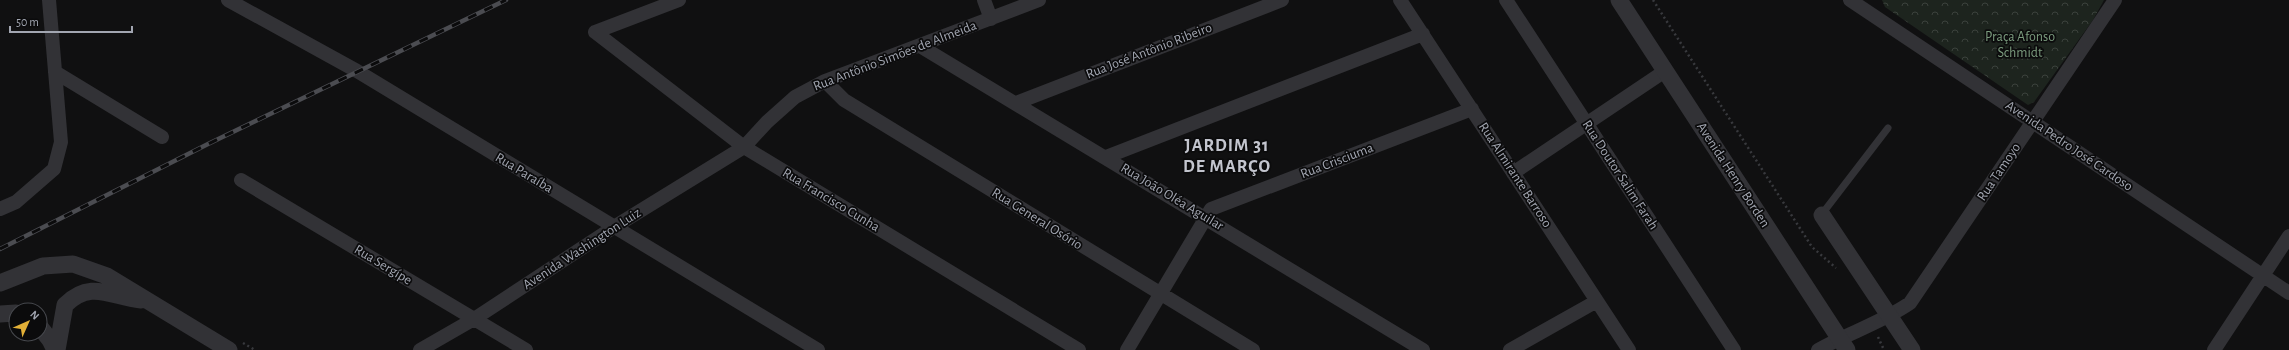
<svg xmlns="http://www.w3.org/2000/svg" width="2289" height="350" viewBox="0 0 2289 350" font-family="'Alegreya Sans',sans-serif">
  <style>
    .park { fill: url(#park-crowns) }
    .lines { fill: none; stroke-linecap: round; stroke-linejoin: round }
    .path { stroke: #38393d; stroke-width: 2.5; stroke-dasharray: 2 3; stroke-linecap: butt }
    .service { stroke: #323236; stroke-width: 7 }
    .minor { stroke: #323236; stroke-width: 14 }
    .tertiary { stroke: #323236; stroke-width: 17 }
    .rail-casing { stroke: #4b4c51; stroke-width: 4.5 }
    .rail { stroke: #0b0b0c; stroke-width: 3; stroke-dasharray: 9; stroke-linecap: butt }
    .labels { text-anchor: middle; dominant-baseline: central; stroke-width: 3.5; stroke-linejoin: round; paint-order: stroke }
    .park-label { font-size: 14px; fill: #7b9b7e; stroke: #0b0b0c }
    .street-label { font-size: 14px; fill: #a2a6b1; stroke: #0b0b0c }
    .district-label { font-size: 18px; font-weight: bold; letter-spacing: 1px; fill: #c3c5ce; stroke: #0b0b0c }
  </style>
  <defs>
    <pattern id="park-crowns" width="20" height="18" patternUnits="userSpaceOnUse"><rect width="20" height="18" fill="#1d241e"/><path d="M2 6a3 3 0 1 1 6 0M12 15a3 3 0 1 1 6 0" fill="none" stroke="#3b413c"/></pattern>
  </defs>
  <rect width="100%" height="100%" fill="#101011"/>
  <path class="park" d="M1882,0H2104L2093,20L2034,102L2028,105L1885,7Z"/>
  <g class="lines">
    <path class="path" d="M1653,0L1812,247L1836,268
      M1878,337L1884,350
      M243,343L255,350"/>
    <path class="service" d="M1822,214L1888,128"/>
    <path class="minor" d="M228,0L357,71L818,350
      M984,0L991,19
      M1400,0L1629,350
      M1506,0L1734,350
      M1850,0L2289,293
      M595,32L744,147L1079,350
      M595,32L679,0
      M920,46L1423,350
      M55,72L162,137
      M825,81L844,100L1253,350
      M1016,103L1282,0
      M1106,157L1423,34
      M1513,173L1665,71
      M241,180L526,350
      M0,209L16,202L54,169L61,142L49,0
      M420,350L474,319L614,227L744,147L767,122L795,97L825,81L1039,0
      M1127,350L1211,209L1472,109
      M1510,350L1597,301
      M1818,350C1848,333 1881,323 1910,303L2115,0
      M2214,350L2289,236"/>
    <path class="tertiary" d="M1619,0L1847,350
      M1822,215L1912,350
      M0,283L43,266L73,264L107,276L229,350
      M0,314L16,313
      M40,327L50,340L55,350
      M57,350L65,305C91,279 111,297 141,300"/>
    <g class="rail-casing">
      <path id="rail" d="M0,249L208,144L506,0"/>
    </g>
    <use href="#rail" class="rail"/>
  </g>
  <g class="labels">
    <g class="park-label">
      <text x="2020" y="37">Praça Afonso<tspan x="2020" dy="16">Schmidt</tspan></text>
    </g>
    <g class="street-label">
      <text transform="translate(1149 51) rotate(-21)">Rua José Antônio Ribeiro</text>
      <text transform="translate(895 56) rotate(-21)">Rua Antônio Simões de Almeida</text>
      <text transform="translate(2069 146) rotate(34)">Avenida Pedro José Cardoso</text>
      <text transform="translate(1337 161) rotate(-21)">Rua Crisciuma</text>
      <text transform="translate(1999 172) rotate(-56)">Rua Tamoyo</text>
      <text transform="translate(524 173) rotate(31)">Rua Paraíba</text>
      <text transform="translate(1515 175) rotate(57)">Rua Almirante Barroso</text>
      <text transform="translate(1620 175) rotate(57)">Rua Doutor Salim Farah</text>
      <text transform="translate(1733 175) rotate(57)">Avenida Henry Borden</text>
      <text transform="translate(1172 197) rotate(31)">Rua João Oléa Aguilar</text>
      <text transform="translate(831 200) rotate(31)">Rua Francisco Cunha</text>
      <text transform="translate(1037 219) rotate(32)">Rua General Osório</text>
      <text transform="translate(582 249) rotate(-33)">Avenida Washington Luiz</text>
      <text transform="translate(383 265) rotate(31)">Rua Sergípe</text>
    </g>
    <g class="district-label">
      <text x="1227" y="146">JARDIM 31<tspan x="1227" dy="21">DE MARÇO</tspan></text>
    </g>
  </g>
  <g transform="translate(28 322) rotate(45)"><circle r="19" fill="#0b0b0c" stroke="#47494e"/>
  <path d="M0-3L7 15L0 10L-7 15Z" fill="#e2b037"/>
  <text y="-6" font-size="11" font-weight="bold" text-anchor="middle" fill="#a2a6b1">N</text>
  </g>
  <path d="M10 26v6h122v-6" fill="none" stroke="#a2a6b1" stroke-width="2"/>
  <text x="16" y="26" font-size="12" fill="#a2a6b1" stroke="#0b0b0c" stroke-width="3" paint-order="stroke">50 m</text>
</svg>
